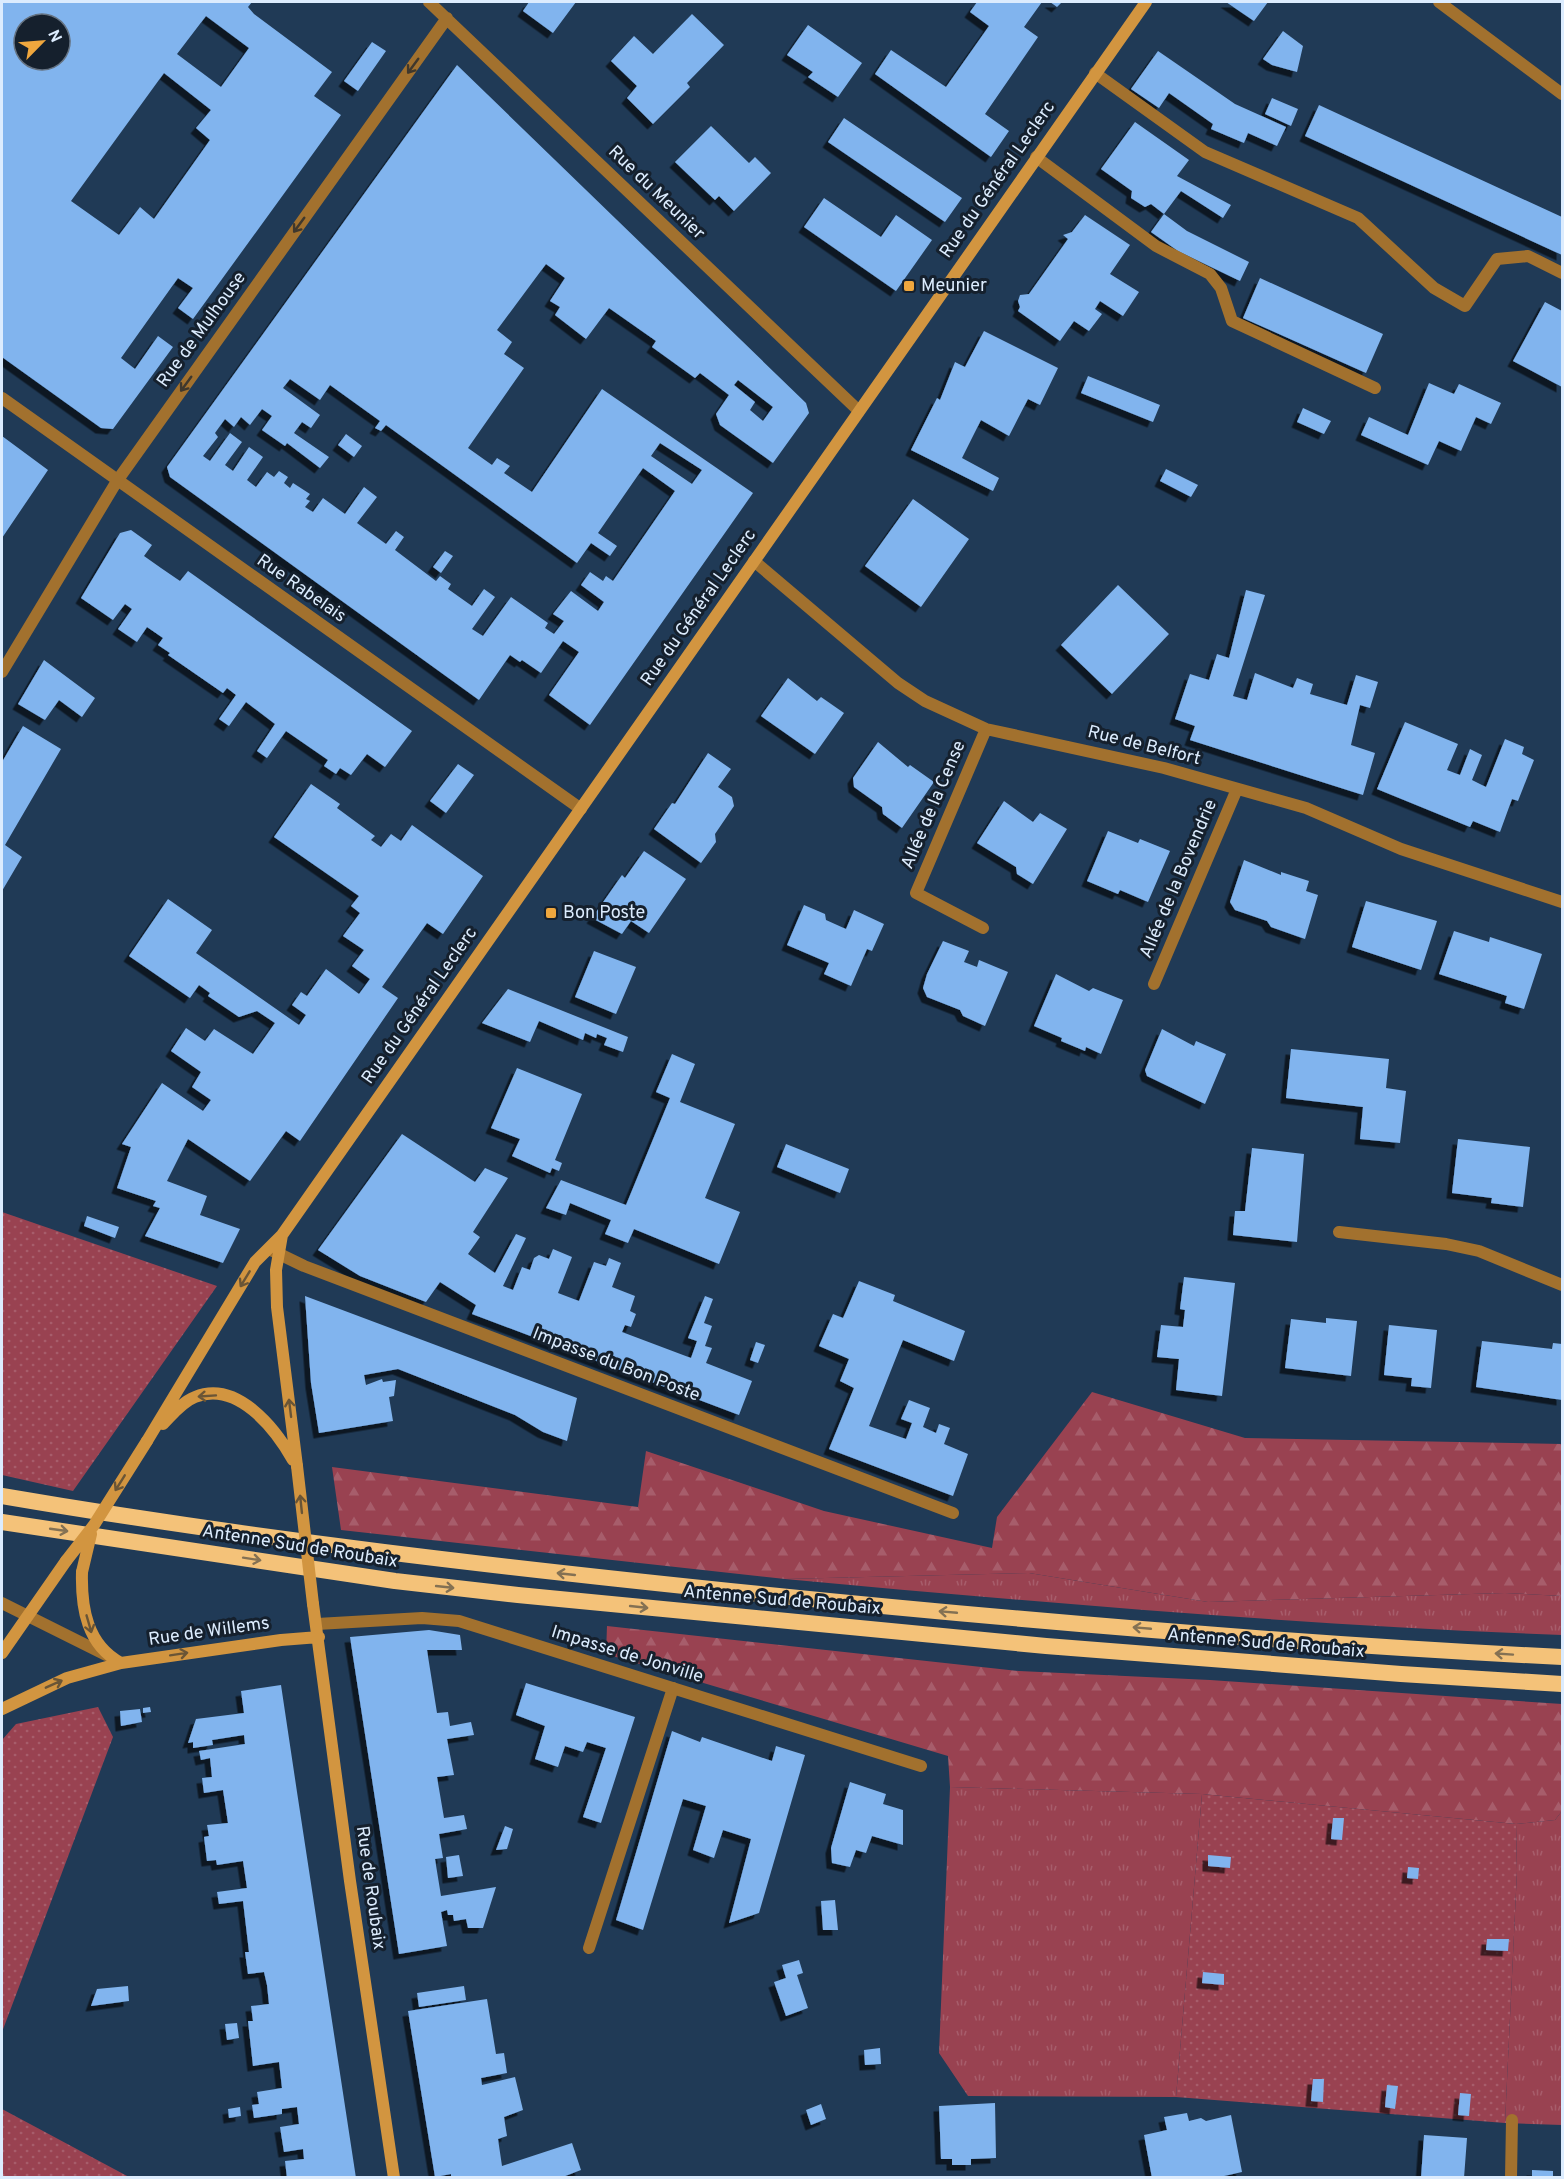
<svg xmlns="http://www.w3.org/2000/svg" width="1564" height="2179" viewBox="0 0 1564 2179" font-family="Overpass,sans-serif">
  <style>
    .grass { fill: url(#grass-tufts) }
    .forest { fill: url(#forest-firs) }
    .park { fill: url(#park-dots) }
    .building { fill: #81b4ee; fill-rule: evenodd; filter: url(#shadow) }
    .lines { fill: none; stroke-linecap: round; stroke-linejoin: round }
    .service { stroke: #a2712e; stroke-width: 12 }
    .minor { stroke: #a2712e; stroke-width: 12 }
    .secondary { stroke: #d29540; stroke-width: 12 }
    .trunk { stroke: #f4c279; stroke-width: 16 }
    .secondary-bridge { stroke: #d29540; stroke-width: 12 }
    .oneway { stroke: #3f382d }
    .oneway2 { stroke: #6a5536 }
    .oneway3 { stroke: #847153 }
    .poi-dot { fill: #efa73e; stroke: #15202d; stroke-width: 2 }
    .labels { text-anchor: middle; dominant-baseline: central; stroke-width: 6; stroke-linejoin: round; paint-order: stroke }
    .street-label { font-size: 18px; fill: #dcecfe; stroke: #15202d }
    .poi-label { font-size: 18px; fill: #dcecfe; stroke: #15202d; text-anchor: start }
  </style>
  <defs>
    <pattern id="grass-tufts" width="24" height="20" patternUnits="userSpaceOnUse" patternTransform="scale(1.5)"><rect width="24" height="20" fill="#994251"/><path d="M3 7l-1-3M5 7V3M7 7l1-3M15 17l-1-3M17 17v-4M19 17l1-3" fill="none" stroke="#a75d6b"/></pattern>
    <pattern id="forest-firs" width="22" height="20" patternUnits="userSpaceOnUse" patternTransform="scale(1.5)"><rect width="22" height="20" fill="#994251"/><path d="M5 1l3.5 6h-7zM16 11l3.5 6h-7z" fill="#a75d6b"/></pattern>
    <pattern id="park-dots" width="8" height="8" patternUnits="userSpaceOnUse" patternTransform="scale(1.5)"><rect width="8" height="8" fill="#994251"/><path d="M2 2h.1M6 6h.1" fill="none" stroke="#a75d6b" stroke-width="1.8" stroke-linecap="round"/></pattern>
    <filter id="shadow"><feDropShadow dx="-5.5" dy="5.5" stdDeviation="0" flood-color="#0009"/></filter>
  </defs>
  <rect width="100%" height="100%" fill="#203a56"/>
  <path class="grass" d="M1029,1573L1208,1602L1505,1593L1562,1596V1635C1303,1625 1044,1603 785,1579Z
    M950,1787L1202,1794L1176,2097L968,2096L939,2053Z
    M1562,1811V2125L1505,2123L1517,1871L1516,1824L1555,1820Z"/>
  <path class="forest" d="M1092,1392L1245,1438L1562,1444V1596L1505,1593L1208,1602L1029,1573L785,1579L341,1530L332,1467L638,1507L646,1451L824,1511L992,1548L997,1517Z
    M607,1626L1019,1671L1210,1680L1562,1704V1811L1555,1820L1516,1824L1202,1794L950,1787L948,1756L606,1654Z"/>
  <path class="park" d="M2,1212L217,1286L73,1491L2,1475Z
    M98,1707L113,1737L2,2032V1740L16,1724Z
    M1202,1794L1516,1824L1517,1871L1505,2123L1176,2097Z
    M2,2109L129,2177H2Z"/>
  <path class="building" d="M2,2H252L248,7L254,14L332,72L314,96L341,115L193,319L178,308L193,288L178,278L121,358L135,369L158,336L173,347L113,429L101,428L2,357ZM206,16L249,48L221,87L177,54ZM24,24H60V60H24ZM164,73L211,110L196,128L210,140L154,219L140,207L119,235L71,201Z
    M529,2H576L553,33L523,11Z
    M977,2H1042L1024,27L1038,37L985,114L1009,131L991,157L875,74L891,50L946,87L989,26L970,12Z
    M1050,2H1062L1057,7Z
    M1226,2H1268L1254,21Z
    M692,14L724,45L687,83L690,87L653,124L627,98L637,86L611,61L634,36L653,54Z
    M808,25L862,63L838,97L808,77L813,72L787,55Z
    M1283,31L1303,46L1297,72L1272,65L1263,59Z
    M372,42L386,51L358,91L344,81Z
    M1158,51L1235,104L1286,127L1277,146L1248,133L1244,143L1211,129L1213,124L1169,93L1159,108L1131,89Z
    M457,65L806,403L809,413L773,463L720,425L716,414L729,395L700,373L695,378L652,347L656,341L609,308L586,339L555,315L560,307L550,301L565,278L546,264L497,330L512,342L504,354L524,368L468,448L492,465L497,458L510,466L504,473L532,492L602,389L753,493L590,725L549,695L579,652L563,641L541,673L522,660L520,662L510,655L479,700L170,477L167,467ZM290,379L320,400L330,385L380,421L375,428L381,431L386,425L577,563L591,543L610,556L617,546L598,533L643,468L675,491L613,581L606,576L603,581L590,572L581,585L604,602L598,611L571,591L553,614L564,621L554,634L545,628L548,623L511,597L483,636L472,629L495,597L484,589L472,606L448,589L451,584L440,576L436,581L395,550L404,537L396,531L386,544L357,523L377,497L364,487L345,514L323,498L313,512L305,507L310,501L306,499L310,494L293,483L290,488L284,483L288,477L279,471L274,477L267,472L256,487L247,480L263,457L249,447L233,471L225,465L242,442L230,433L210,461L203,456L218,437L215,433L225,419L234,427L241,417L250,425L262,409L272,416L262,430L285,446L287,443L320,468L329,457L294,433L302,422L311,428L320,415L283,388ZM738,380L773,407L763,421L750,410L755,402L734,385ZM660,443L702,470L692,484L651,456Z
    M1272,98L1298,109L1291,126L1265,114Z
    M1319,105L1562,217V255L1305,136Z
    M844,118L962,198L945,222L828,142Z
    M1135,122L1189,160L1177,176L1231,205L1223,218L1181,191L1164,214L1151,204L1145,207L1131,198L1132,191L1101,169Z
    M711,126L749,163L755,157L771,173L734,211L719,196L715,200L675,162Z
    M824,198L881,237L896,215L932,240L896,291L804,227Z
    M1164,214L1187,231L1249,262L1240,281L1178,251L1151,232Z
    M1085,215L1130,245L1110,274L1139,292L1123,316L1100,301L1095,309L1102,314L1089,331L1074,321L1060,341L1018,311L1020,307L1018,301L1020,295L1029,294L1068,239L1063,235L1072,232Z
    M1260,278L1383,334L1366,373L1243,318Z
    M1545,302L1562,311V387L1513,361Z
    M984,331L1058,368L1040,405L1028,399L1009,436L981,420L962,458L999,478L993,491L911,450L937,398L940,400L955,362L965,367Z
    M1088,376L1160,405L1153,422L1081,393Z
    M1429,383L1454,394L1459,384L1501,403L1491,424L1476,417L1461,451L1439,441L1428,465L1361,435L1369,417L1408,435Z
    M1303,408L1331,421L1324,434L1297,422Z
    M346,434L362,446L354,457L338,445Z
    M2,436L48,470L2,538Z
    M1166,469L1198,485L1191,497L1160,481Z
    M913,499L969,539L921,607L865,566Z
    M131,530L152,545L144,556L161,568L180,581L188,571L412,731L385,767L367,754L351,775L340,768L336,774L324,766L328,760L286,731L267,758L257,751L275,724L246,702L229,726L219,719L236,695L227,688L223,693L168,655L170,653L158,645L163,638L147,627L137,642L118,629L132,609L125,604L113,620L81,598L120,533Z
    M445,551L453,556L441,573L433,567Z
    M1118,585L1169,634L1112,694L1061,645Z
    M1246,590L1265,595L1233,696L1247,700L1255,673L1293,688L1297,678L1313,684L1310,694L1347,705L1356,675L1378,682L1370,708L1360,705L1351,745L1375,753L1363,795L1190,740L1195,726L1175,719L1190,674L1209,680L1217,654L1229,658Z
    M44,660L95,698L82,717L59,700L45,720L18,704Z
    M788,678L817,701L821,697L844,713L815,754L761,716Z
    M1405,722L1458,744L1447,770L1460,775L1470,749L1482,755L1472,780L1486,787L1505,739L1524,747L1522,754L1534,760L1518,801L1512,799L1500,832L1473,821L1470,827L1377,789Z
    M23,726L61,749L5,845L22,857L2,891V762Z
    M878,742L908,767L910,765L934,782L902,828L883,814L882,807L854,787L853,778Z
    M708,753L731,769L718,787L732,797L734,806L715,834L716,842L701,863L654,829L672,803L675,804Z
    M458,764L474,775L446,813L430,801Z
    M311,784L340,804L337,808L375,836L371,840L381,847L391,834L401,841L412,825L483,876L443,934L427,923L382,987L398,998L300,1141L286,1131L250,1181L188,1139L167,1181L207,1196L200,1215L240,1229L223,1263L145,1236L160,1208L153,1206L156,1201L117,1188L131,1147L122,1144L162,1083L203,1111L211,1100L192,1087L201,1072L171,1051L186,1028L205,1041L214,1029L253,1054L275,1023L257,1011L239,1017L208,996L210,993L199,985L190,998L129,956L168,899L212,930L196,953L299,1025L306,1015L292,1005L301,992L307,996L326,969L359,994L370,979L352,966L364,950L343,936L360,913L351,906L359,896L274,837Z
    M1004,801L1033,822L1040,813L1067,829L1033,884L1017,874L1016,867L977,843Z
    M1108,831L1138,843L1140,839L1170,851L1148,902L1120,890L1118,894L1087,881Z
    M644,851L686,879L649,933L631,921L622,934L592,918L622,875L625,878Z
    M1244,860L1281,875V872L1309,881L1306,891L1318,895L1305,939L1271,927L1267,921L1235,910L1230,902Z
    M1366,901L1437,921L1421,970L1352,947Z
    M804,905L825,914L826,920L846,929L854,910L884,924L872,951L867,949L851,986L824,974L829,963L787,945Z
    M1454,931L1489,942L1490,937L1542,954L1524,1009L1505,1003L1507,996L1439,974Z
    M943,941L969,951L964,962L977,967L979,960L1008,972L985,1026L963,1016L960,1010L927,997L923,988L927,974Z
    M594,951L636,967L616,1014L575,997Z
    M1056,974L1089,991L1093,988L1123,1000L1101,1054L1086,1047L1085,1051L1061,1041L1062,1038L1034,1026Z
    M508,989L628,1037L623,1052L604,1045L607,1038L597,1034L596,1038L585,1033L583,1040L539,1021L530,1042L482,1023Z
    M1162,1029L1194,1046L1196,1041L1226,1054L1205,1104L1147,1076L1145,1070Z
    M1291,1049L1389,1059L1386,1088L1406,1091L1400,1143L1360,1139L1363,1107L1286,1098Z
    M672,1054L695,1064L680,1102L735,1124L705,1198L740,1212L719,1264L634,1229L628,1243L605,1234L611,1220L570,1203L566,1215L546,1208L561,1180L626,1205L670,1098L656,1092Z
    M517,1068L582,1094L555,1160L562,1163L559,1171L552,1168L550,1173L512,1156L520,1139L491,1128Z
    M402,1134L475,1182L485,1168L508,1178L473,1232L480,1237L468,1254L495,1273L516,1234L526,1238L503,1286L513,1290L522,1267L530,1270L534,1258L539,1255L549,1259L553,1249L572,1257L558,1293L579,1301L594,1262L606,1266L609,1258L621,1263L612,1287L635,1296L630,1311L636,1314L631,1327L625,1325L622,1332L691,1358L697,1341L688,1338L705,1296L713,1299L704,1323L712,1326L705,1346L712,1348L706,1363L752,1381L739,1415L472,1314L476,1305L440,1282L426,1302L360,1276L318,1250Z
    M1458,1139L1530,1147L1523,1207L1491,1203L1492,1198L1452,1193Z
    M786,1144L849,1169L840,1193L777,1167Z
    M1252,1148L1304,1154L1297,1242L1233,1235L1235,1211H1245Z
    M87,1216L119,1227L115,1238L84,1226Z
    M1184,1277L1235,1283L1222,1396L1176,1390L1179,1359L1157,1357L1161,1325L1183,1327L1185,1310L1180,1309Z
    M859,1281L895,1295L893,1301L965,1331L954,1361L903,1340L869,1426L906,1439L912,1423L901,1419L909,1400L930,1408L923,1427L936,1433L939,1424L950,1428L944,1444L968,1454L953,1496L829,1449L854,1388L840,1381L849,1359L819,1346L833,1314L843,1318Z
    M305,1296L577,1398L567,1441L543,1432L515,1415L398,1369L364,1375L366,1385L382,1379L383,1382L396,1380L394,1396L389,1397L393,1421L319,1433L311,1383Z
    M1326,1318L1357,1321L1351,1376L1285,1368L1291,1319L1326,1323Z
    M1389,1325L1437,1330L1431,1388L1411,1386L1412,1378L1384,1375Z
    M1482,1341L1552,1349L1553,1343L1562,1344V1400L1476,1387Z
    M756,1342L765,1345L758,1363L750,1360Z
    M429,1630L460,1635L462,1650H427L437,1713L448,1712L450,1726L471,1722L474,1735L447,1739L454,1775L437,1777L444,1818L464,1815L467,1829L439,1834L443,1858L435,1859L441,1896L496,1887L483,1928H468L466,1919L454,1921L453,1915H448L447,1910L441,1912L447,1946L399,1954L350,1637Z
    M526,1683L635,1717L601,1823L583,1817L606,1748L587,1742L583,1752L565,1746L558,1767L535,1759L545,1726L516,1715Z
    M281,1685L297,1792L356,2178H287L285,2161L304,2159L303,2149L284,2152L280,2127L299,2124L297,2107L282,2109V2114L254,2118L252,2105L259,2104L257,2092L282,2088L279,2062L253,2066L248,2021H253L251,2006L269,2004L267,1985L264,1972L248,1974L245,1952H249L243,1901L219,1904L217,1892L247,1888L243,1861L217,1865L216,1860L207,1861L204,1837L209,1836L207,1825L228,1823L223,1790L204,1793L202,1778L212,1777L210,1758L201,1760L199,1751L245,1744L244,1735L212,1740L213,1745L193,1748V1742L188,1743L196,1719L244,1713L241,1691Z
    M150,1707L151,1712L143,1713V1708Z
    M140,1709L142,1722L121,1726L120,1711Z
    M672,1731L700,1742L702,1737L772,1761L776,1746L805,1755L759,1913L729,1923L751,1839L723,1830L714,1858L693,1850L706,1806L683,1799L643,1930L616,1920Z
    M850,1782L886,1794L883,1804L903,1810V1845L872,1836L866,1853L856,1850L850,1867L832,1863L831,1848Z
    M1333,1818H1344L1342,1840L1331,1839Z
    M505,1826L513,1829L507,1849L496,1850Z
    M459,1855L463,1876L448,1878L446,1857Z
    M1208,1855L1231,1857L1230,1868L1208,1866Z
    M1408,1867L1419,1868L1418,1879L1407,1878Z
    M835,1900L838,1930H823L821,1901Z
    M1487,1939H1509L1508,1951L1486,1950Z
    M799,1960L803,1973L797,1975L808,2008L786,2016L774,1982L786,1978L782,1965Z
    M1203,1972L1224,1974V1985L1202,1983Z
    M128,1986L129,2001L91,2006L97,1989Z
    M464,1986L466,2000L419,2007L417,1993Z
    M487,1999L496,2054L504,2053L507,2073L481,2078L482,2085L515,2077L523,2110L504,2117L507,2136L498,2139L502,2166L572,2143L581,2170L560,2178H451V2174L435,2177L408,2011Z
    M237,2023L239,2038L227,2040L225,2024Z
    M880,2048L881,2064L865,2065L864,2050Z
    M1313,2079H1324L1323,2102L1311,2101Z
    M1387,2085L1398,2086L1395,2109L1385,2107Z
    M1460,2093L1471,2094L1469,2116L1458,2115Z
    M995,2103L996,2158L971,2159V2165H952V2159H941L939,2106Z
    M821,2104L826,2119L811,2125L806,2110Z
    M240,2107L241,2116L229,2118L228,2109Z
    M1187,2113L1189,2121L1201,2118L1206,2121L1231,2115L1242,2172L1215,2178H1152L1144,2135L1167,2130L1164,2117Z
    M1424,2135L1467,2138L1464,2178H1421Z
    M1532,2170L1553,2171V2178H1532Z"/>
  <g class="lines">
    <path class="service" d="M1095,73L1205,152L1358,218L1434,288L1465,306L1497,259L1528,256L1562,273
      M1036,157L1156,246L1210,274L1221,288L1232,321L1375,388
      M589,1948L673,1688
      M1511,2178L1512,2120"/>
    <path class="minor" d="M429,2L859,411
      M1439,2L1562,94
      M2,398L581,809
      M754,561L898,683L925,701L986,729L1164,768L1306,808L1401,849L1562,902
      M2,672L117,481L447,18
      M983,928L916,893L986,729
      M1154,984L1237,789
      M1339,1232L1446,1244L1479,1251L1562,1285
      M271,1250L304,1266L953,1513
      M2,1603L106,1655
      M317,1624L422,1618L459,1621L921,1766"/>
    <path class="secondary" d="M282,1235L276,1270L277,1307L297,1466
      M163,1424C172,1415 182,1402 195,1397C237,1380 275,1428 293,1460
      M147,1441L255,1262L282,1235L1146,2
      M82,1572C81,1608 87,1645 121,1663
      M313,1604L350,1881L394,2178
      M2,1653L66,1561
      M2,1709L67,1678L121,1663L281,1640L319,1637"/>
    <path class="trunk" d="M2,1496C253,1539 506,1568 760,1594C1027,1621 1295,1644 1562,1657
      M2,1522L395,1581L518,1595L1046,1646L1401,1674L1562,1684"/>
    <path class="secondary-bridge" d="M297,1466L313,1604
      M66,1561L94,1525L147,1441
      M82,1572L91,1534"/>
  </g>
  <defs><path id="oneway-shaft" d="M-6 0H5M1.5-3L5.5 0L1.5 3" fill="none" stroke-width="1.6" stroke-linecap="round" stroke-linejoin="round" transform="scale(1.5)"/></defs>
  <g class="oneway">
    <use href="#oneway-shaft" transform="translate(413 66) rotate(126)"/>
    <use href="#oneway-shaft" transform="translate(299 225) rotate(126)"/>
    <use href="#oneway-shaft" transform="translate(186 384) rotate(126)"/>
  </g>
  <g class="oneway2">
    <use href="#oneway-shaft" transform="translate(245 1279) rotate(121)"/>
    <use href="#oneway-shaft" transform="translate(207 1396) rotate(176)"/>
    <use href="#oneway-shaft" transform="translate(290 1408) rotate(-97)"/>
    <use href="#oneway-shaft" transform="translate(120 1483) rotate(122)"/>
    <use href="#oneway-shaft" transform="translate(301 1504) rotate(-96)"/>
    <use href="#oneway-shaft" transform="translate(89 1624) rotate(74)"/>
    <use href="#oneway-shaft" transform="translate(179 1654) rotate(-9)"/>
    <use href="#oneway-shaft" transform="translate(54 1684) rotate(-24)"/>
  </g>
  <g class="oneway3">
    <use href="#oneway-shaft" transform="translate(59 1530) rotate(8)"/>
    <use href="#oneway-shaft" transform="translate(252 1559) rotate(9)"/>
    <use href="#oneway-shaft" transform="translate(566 1574) rotate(-174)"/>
    <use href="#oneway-shaft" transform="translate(445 1587) rotate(6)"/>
    <use href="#oneway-shaft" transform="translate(639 1607) rotate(6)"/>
    <use href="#oneway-shaft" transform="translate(948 1612) rotate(-175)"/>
    <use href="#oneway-shaft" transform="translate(1142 1628) rotate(-175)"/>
    <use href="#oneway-shaft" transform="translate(1504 1654) rotate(-176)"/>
  </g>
  <g class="poi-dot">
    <rect x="903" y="280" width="12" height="12" rx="3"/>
    <rect x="545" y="907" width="12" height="12" rx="3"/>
  </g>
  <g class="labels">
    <g class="street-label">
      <text transform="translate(998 180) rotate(-55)">Rue du Général Leclerc</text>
      <text transform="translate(656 193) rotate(44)">Rue du Meunier</text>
      <text transform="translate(202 330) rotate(-54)">Rue de Mulhouse</text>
      <text transform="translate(301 589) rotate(35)">Rue Rabelais</text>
      <text transform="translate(699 608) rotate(-55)">Rue du Général Leclerc</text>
      <text transform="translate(1144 746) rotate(14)">Rue de Belfort</text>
      <text transform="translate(934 805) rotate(-67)">Allée de la Cense</text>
      <text transform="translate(1179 879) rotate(-67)">Allée de la Bovendrie</text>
      <text transform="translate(420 1006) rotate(-55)">Rue du Général Leclerc</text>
      <text transform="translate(616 1365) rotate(21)">Impasse du Bon Poste</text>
      <text transform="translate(300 1547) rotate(9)">Antenne Sud de Roubaix</text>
      <text transform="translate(782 1601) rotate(5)">Antenne Sud de Roubaix</text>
      <text transform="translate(209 1632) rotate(-8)">Rue de Willems</text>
      <text transform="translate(1266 1644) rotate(5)">Antenne Sud de Roubaix</text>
      <text transform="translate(627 1655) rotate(17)">Impasse de Jonville</text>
      <text transform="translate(370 1888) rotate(82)">Rue de Roubaix</text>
    </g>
    <g class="poi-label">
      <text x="921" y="286">Meunier</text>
      <text x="563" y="913">Bon Poste</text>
    </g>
  </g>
  <rect width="1564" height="2179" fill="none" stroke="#dcecfe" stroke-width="6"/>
  <g transform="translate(42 42) rotate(65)"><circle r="28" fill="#15202d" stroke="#657281" stroke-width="1.5"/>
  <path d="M0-4.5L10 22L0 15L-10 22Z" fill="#efa73e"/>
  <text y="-9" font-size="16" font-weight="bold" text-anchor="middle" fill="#dcecfe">N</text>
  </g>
</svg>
